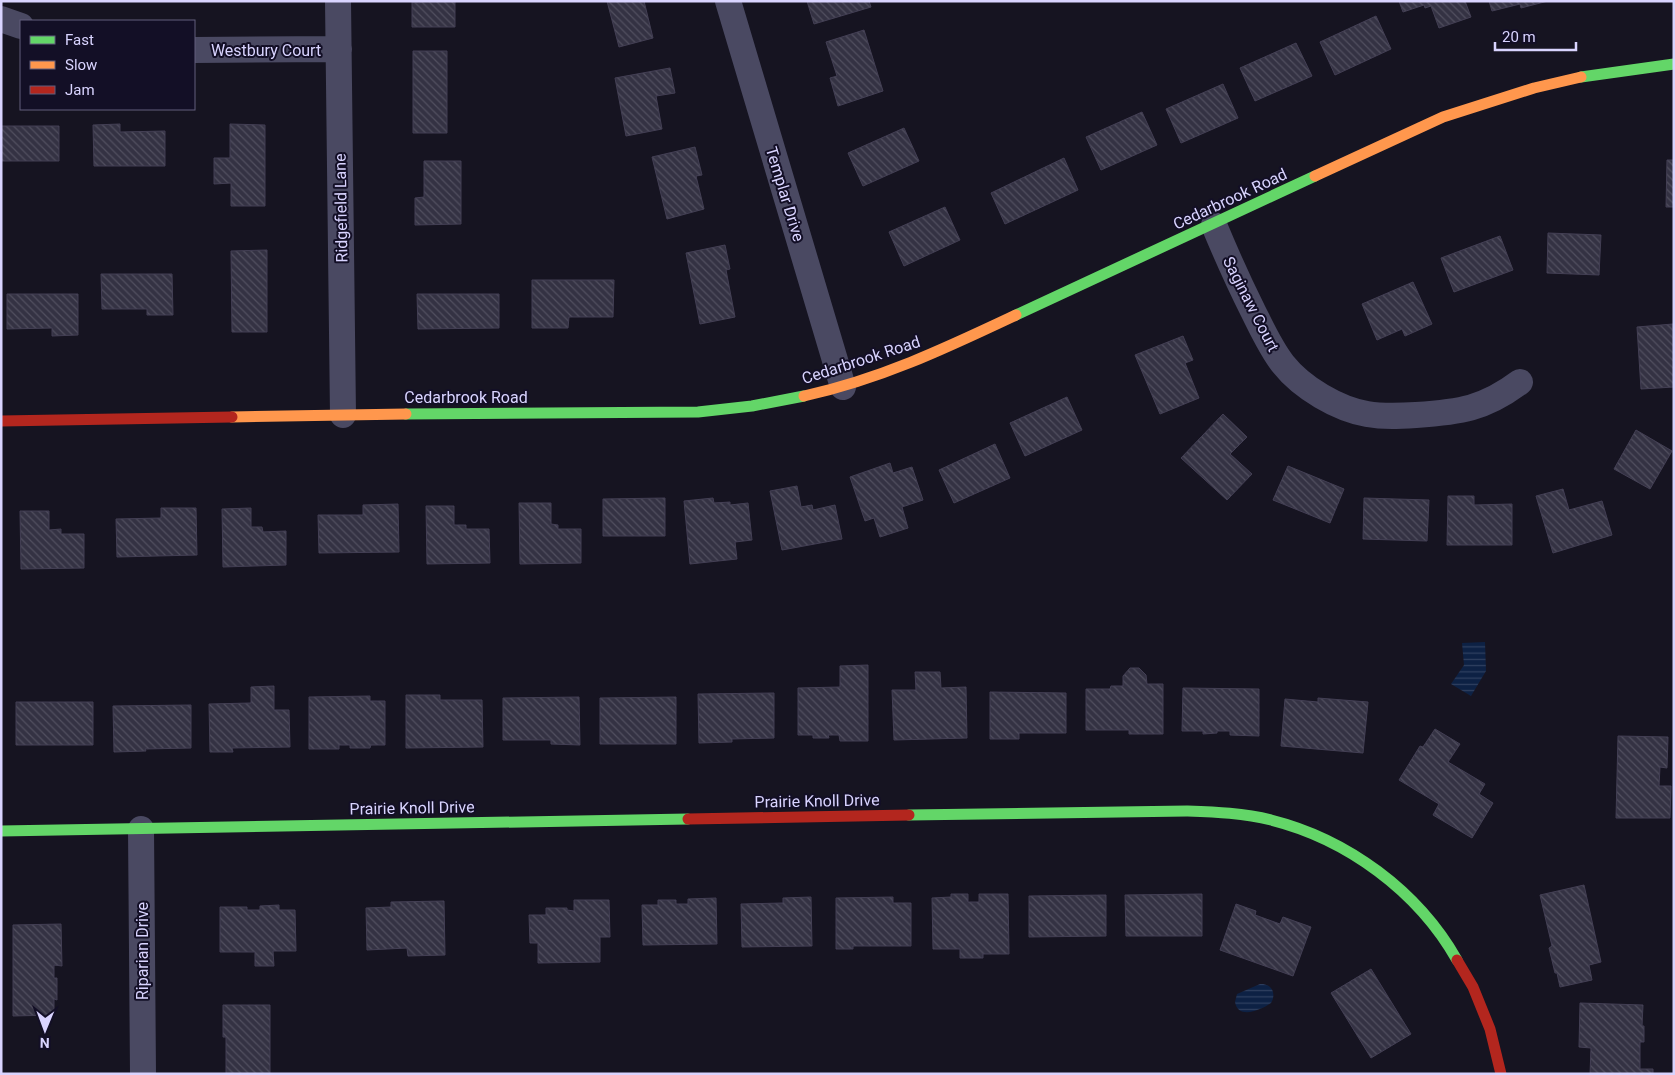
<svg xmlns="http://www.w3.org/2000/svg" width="1675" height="1075" viewBox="0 0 1675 1075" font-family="Roboto,sans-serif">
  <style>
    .water { fill: url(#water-rules) }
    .building { fill: url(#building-back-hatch); stroke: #433f54 }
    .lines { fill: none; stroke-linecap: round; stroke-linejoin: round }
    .street { stroke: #4a4962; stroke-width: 26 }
    .fast { stroke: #63d668; stroke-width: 11 }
    .slow { stroke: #ff974d; stroke-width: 11 }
    .jam { stroke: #b3261e; stroke-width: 11 }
    .labels { text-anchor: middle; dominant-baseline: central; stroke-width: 4; stroke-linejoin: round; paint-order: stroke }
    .street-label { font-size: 16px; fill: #d9d4ff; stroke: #130f26 }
  </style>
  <defs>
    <pattern id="water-rules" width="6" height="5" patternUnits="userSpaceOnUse" patternTransform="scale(1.25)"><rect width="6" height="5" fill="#0d2144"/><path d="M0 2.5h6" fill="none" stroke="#304060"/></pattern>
    <pattern id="building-back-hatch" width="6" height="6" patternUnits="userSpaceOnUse" patternTransform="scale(1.25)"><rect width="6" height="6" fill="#343243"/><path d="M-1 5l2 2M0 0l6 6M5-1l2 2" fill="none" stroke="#514f5f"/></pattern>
  </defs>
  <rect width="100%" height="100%" fill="#161421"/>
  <path class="water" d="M1485,642L1486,671L1471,696L1451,684L1464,665L1462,643Z
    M1260,984C1271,983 1277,993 1271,1003C1261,1010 1238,1020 1235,1002L1237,994Z"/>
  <path class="building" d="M420,1H455V27H412V2L420,3Z
    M607,1H644L653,38L619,47Z
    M807,1H869L871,7L814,24Z
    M1399,1H1465L1471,17L1439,28L1431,6L1425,8L1424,5L1403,12Z
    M1489,1H1548L1521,8L1520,4L1492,11Z
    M1376,16L1391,49L1335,75L1320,42Z
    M864,30L883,91L838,106L830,78L837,76L826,42Z
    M1296,43L1312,76L1255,101L1240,68Z
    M413,51H447V133H413Z
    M670,68L675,93L656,96L662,129L626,136L615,78Z
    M1223,84L1238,118L1181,143L1166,109Z
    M1142,112L1157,145L1101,170L1086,137Z
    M120,124V132L165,131V166H94L93,125Z
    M230,124L265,125V206H231V183L214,184V158H230Z
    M1,126H59V161H1Z
    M904,128L919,161L863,186L848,153Z
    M695,147L702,175L696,176L704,209L667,219L652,157Z
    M1064,158L1078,190L1005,224L991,193Z
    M1667,160H1674V207H1666Z
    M424,161H461V224L415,225V198L424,197Z
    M945,207L960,240L904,266L889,232Z
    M1548,233L1601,235L1599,275L1547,273Z
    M1500,236L1513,270L1454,292L1441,258Z
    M725,245L730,269L726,270L735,317L700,324L686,253Z
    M267,250V332H232L231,251Z
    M101,274H172L173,315H147V309H102Z
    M532,280H614L613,317H569L568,328H532Z
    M1413,282L1432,324L1405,336L1402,329L1377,340L1362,304Z
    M7,294H78V335L52,336V328L7,329Z
    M417,294H499V328L418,329Z
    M1673,324L1674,387L1641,389L1637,327Z
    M1183,336L1193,360L1185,363L1199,398L1160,414L1135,355Z
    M1067,397L1082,430L1025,456L1010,423Z
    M1223,414L1247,437L1230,454L1252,474L1227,500L1181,458Z
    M1636,430L1672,451L1650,489L1614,469Z
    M995,444L1010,478L954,503L939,470Z
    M890,463L893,473L912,467L923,500L902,507L908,528L880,537L874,518L865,521L850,477Z
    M1288,466L1344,489L1330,523L1273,500Z
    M797,486L801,507L812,505L813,510L835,505L842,539L782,550L770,491Z
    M1563,489L1569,510L1602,501L1612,535L1553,553L1536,496Z
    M1448,496H1474V505L1512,504V545H1447Z
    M665,498V536H603V499Z
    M713,498L714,503L730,502V505L748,503L752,540L735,542L737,559L690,564L684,501Z
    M1364,498L1429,500L1427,541L1363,539Z
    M519,503H551V524L558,525V529H581V563L520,564Z
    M398,504L399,552L319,553L318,515H363V505Z
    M426,506H454V525H466V529H489L490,563L427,564Z
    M161,508H196L197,555L117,557L116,519L161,518Z
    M251,508V527H262L263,532L286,531V565L223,567L222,509Z
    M20,511H49V530L61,529V534H84V568L21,569Z
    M868,665V741H840L839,735H828L829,738H813V735H798V688L840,687V666Z
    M1130,668H1139L1146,675L1147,684H1163V734H1129V730H1086V689H1110L1111,686H1123V676Z
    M915,672H940L941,688L966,687L967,738L894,740L892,690H916Z
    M274,686V710H289L290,747L232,748L233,752H210L209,704L251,703V687Z
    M1183,688L1259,689V736L1230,735V731H1217V733L1203,734V731H1182Z
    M990,692L1066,693V733H1019V739H990Z
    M774,693V738L732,739V742L699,743L698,694Z
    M406,695H440V700H482L483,747L406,748Z
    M370,696V701H385V745H371L370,748H350V745H339V749H309V697Z
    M579,697L580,745L551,744V740H503V698Z
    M676,697V744H600V698Z
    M1318,698L1368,702L1363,753L1281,746L1285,699L1318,702Z
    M16,702H93V745H16Z
    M191,705V748L145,749L146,751L114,752L113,706Z
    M1435,729L1460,744L1448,762L1485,784L1479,794L1493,803L1472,838L1433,815L1439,804L1399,780L1420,746L1423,747Z
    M1618,736L1668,737L1667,768L1660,767L1659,786H1671L1670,818H1616Z
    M1584,885L1601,962L1589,965L1592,980L1560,987L1557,973H1555L1549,948L1552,946L1540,895Z
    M951,894H968V902H979V894H1008L1009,954H983V958H960V949H933L932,898L951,897Z
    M1202,894V936H1126L1125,895Z
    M1106,895V936L1029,937V896Z
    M811,897L812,946L742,947L741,904L783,903V898Z
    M893,897V903H911V946H853V949H836V898Z
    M716,898L717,944L643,945L642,905H658V900H676V904H688V899Z
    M574,900H609L610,937H600V962L538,963V943H530L529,915H546V908H567V910L574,911Z
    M444,901L445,955L408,956L407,948L367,950L366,908L391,907V902Z
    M1236,904L1256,911L1255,915L1280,924L1283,917L1311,927L1293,976L1220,950Z
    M279,905V910H295L296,951H273L274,966H255V952H220V907H247V910H260V906Z
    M61,924L62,966L54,965V978H57V1000L54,999V1015L13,1016V925Z
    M1371,969L1411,1034L1371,1058L1331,993Z
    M1580,1003L1643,1005L1642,1026H1644V1042H1640V1069H1653V1074H1590L1591,1048L1579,1047Z
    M223,1005H270V1074H226V1037H223Z"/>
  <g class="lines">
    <path class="street" d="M338,1L343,415
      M728,1L843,387
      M1,19L21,26
      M194,50L339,49
      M1214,225C1226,254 1239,283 1253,311C1262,329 1271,349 1283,364C1302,388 1338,409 1367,414C1384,417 1400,416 1416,415C1460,412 1484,409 1520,382
      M141,829L143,1074"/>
    <path class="fast" d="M1581,77L1674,64
      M1016,315L1315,176
      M406,414L698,412L752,406L804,396
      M909,815L1187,811C1215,812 1244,813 1271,820C1347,839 1418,891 1457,960
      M1,831L688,819"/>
    <path class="slow" d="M1315,176L1443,117L1534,88L1581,77
      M804,396C881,379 946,348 1016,315
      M232,417L406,414"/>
    <path class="jam" d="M1,421L232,417
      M688,819L909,815
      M1457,960L1473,987L1490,1029L1501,1074"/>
  </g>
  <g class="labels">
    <g class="street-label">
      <text x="266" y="50">Westbury Court</text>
      <text transform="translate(785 194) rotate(73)">Templar Drive</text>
      <text transform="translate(1230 199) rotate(-25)">Cedarbrook Road</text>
      <text transform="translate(341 208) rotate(-91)">Ridgefield Lane</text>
      <text transform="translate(1251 304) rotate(63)">Saginaw Court</text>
      <text transform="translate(861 360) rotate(-18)">Cedarbrook Road</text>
      <text x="466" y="397">Cedarbrook Road</text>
      <text transform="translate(817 801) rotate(-1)">Prairie Knoll Drive</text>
      <text transform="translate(412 808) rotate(-1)">Prairie Knoll Drive</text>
      <text transform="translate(142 951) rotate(-90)">Riparian Drive</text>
    </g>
  </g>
  <rect width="1675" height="1075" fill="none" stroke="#d9d4ff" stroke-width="5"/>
  <rect x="20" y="20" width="175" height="90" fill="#130f26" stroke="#625e7d"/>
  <rect x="30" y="36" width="25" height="8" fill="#63d668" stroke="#625e7d"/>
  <text x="65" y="45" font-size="15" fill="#d9d4ff">Fast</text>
  <rect x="30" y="61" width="25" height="8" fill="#ff974d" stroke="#625e7d"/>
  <text x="65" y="70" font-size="15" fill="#d9d4ff">Slow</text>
  <rect x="30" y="86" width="25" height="8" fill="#b3261e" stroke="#625e7d"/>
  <text x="65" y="95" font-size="15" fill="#d9d4ff">Jam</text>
  <g transform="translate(45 1030) rotate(181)" stroke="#130f26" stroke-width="4" paint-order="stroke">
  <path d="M0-4L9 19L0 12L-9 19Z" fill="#d9d4ff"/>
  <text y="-8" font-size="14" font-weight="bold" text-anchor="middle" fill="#d9d4ff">N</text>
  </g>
  <path d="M1495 42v8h81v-8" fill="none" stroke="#d9d4ff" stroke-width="2.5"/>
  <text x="1502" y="42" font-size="15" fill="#d9d4ff" stroke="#130f26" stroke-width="4" paint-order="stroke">20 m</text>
</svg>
